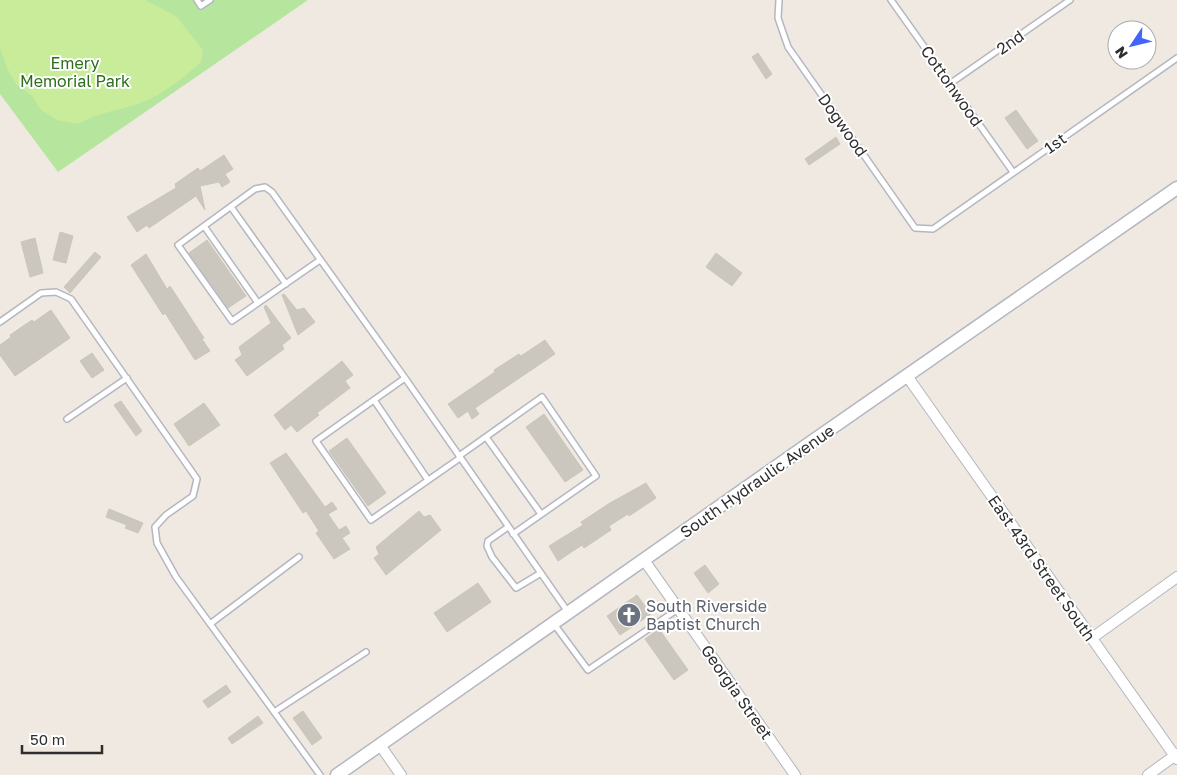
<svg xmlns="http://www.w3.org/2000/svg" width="1177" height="775" viewBox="0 0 1177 775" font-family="'Golos Text',sans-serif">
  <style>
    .grass { fill: #b6e59e }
    .pitch { fill: #c9ec9a }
    .building { fill: #cbc7bf; stroke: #cbc5ba }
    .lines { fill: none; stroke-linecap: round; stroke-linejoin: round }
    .service-casing { stroke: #b4b7c1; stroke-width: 8 }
    .minor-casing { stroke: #b4b7c1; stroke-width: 12 }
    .tertiary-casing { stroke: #b4b7c1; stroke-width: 15 }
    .service { stroke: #fff; stroke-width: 5 }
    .minor { stroke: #fff; stroke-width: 10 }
    .tertiary { stroke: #fff; stroke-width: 12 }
    .labels { text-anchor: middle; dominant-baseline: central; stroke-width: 4; stroke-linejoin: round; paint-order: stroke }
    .street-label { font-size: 16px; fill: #2e2e2e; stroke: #fff }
    .park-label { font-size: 16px; fill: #2c6e1b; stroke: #fff }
    .worship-label { font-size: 16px; fill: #5b616d; stroke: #fff; text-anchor: start }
  </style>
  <rect width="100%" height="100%" fill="#efe9e1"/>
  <path class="grass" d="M0,0H308L58,172L0,94Z"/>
  <path class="pitch" d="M0,0H145L176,16L203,50L201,62C183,78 163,95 140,103C119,111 98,112 78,124L57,120L41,110L32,96L16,84L8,70L0,48Z"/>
  <path class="building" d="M758,53L772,74L766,79L752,57Z
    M1016,110L1038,141L1027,149L1005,118Z
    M836,137L840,144L809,165L805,159Z
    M224,155L233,169L225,174L230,182L222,187L219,182L200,186L205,210L196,196L149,228L147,225L137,232L127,217L176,188L175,184L198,168L200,171Z
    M60,232L73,236L66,263L53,260Z
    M35,238L43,273L30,277L21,242Z
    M207,240L246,296L228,308L189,253Z
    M95,252L101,257L70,293L64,287Z
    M716,253L742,273L732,286L706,267Z
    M146,254L167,289L170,286L204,338L202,339L210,351L195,360L165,313L163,315L131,265Z
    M284,294L297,310L304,308L315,322L298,335L282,295Z
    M266,305L291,338L282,345L284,349L247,376L235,360L242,355L239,347L271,323L264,307Z
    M51,310L70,338L15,376L0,355V345L11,337L10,335L32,320L34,322Z
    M545,340L555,354L475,408L479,414L472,419L468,411L458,418L448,404L495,372L494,370L519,354L521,356Z
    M92,353L104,370L92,378L80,361Z
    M342,361L353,375L345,381L350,388L317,413L319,415L297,432L291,425L285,430L274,415Z
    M121,401L142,431L136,436L114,405Z
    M204,403L220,425L189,446L174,424Z
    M544,414L583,470L565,482L526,427Z
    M347,438L386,493L368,506L329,451Z
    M286,453L325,507L332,502L337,509L328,514L339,530L346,526L350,533L342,538L350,549L334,559L316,533L319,531L306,511L303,513L270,463Z
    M646,483L656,498L629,516L628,514L609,526L611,530L584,548L582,545L558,561L549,546L583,525L581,522L610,503Z
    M109,509L143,523L138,533L125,528L127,525L106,517Z
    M419,511L424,517L430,515L441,530L386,575L374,558L379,554L376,547Z
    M705,565L719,584L708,593L694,573Z
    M478,583L491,602L447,632L434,613Z
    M637,595L651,614L620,635L607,616Z
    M659,629L688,670L674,680L645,639Z
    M226,685L231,692L208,708L203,701Z
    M303,711L322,738L312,745L293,718Z
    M258,716L263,723L232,744L228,738Z"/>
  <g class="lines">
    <g class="service-casing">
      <path id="service" d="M197,0L201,6L210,0
        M779,0L778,18L788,47L915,228L933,229L1177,58
        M891,0L1013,172
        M951,83L1070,0
        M231,207L286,284
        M204,226L258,303
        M320,260L232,321L178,245L255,189L265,187L272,192L405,378L568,612
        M0,322L41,293L56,292L71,299L197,479L193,496L166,515L155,527L157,543L176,577L320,775
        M405,378L316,441L371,520L460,458
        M374,400L428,480
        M67,419L127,378
        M486,437L541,514
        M459,456L542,397L596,476L513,534
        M508,527L488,541L487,546L492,557L516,588L541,573
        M210,624L299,557
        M554,624L588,670L678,609
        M274,712L366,652"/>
    </g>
    <g class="minor-casing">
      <path id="minor" d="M907,376L1177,759
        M644,560L795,775
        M1092,638L1177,577
        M380,745L401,775
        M1148,775L1177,754"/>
    </g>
    <g class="tertiary-casing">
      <path id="tertiary" d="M337,775L810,443L1177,188"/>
    </g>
    <use href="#service" class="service"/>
    <use href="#minor" class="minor"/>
    <use href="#tertiary" class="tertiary"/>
  </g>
  <defs>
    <g id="church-disc" transform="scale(1.25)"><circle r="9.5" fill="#6b7280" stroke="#fff"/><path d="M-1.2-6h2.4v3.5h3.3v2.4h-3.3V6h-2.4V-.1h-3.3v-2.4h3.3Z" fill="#fff"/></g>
  </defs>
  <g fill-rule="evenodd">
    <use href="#church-disc" x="629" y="615"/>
  </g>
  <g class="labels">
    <g class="street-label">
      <text transform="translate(1010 42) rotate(-35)">2nd</text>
      <text transform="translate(952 86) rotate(55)">Cottonwood</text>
      <text transform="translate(843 125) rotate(55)">Dogwood</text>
      <text transform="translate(1055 143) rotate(-35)">1st</text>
      <text transform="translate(757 481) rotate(-35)">South Hydraulic Avenue</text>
      <text transform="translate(1042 568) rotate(55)">East 43rd Street South</text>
      <text transform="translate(737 692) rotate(55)">Georgia Street</text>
    </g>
    <g class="park-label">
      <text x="75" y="63">Emery<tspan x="75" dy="18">Memorial Park</tspan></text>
    </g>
    <g class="worship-label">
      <text x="646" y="606">South Riverside<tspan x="646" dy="18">Baptist Church</tspan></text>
    </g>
  </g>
  <g transform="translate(1132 45) rotate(235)"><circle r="24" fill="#ffffff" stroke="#ababab"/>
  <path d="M0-4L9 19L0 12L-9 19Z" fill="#4264fb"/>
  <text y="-8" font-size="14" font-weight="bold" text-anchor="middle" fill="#2e2e2e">N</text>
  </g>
  <path d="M22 745v8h80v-8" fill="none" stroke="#2e2e2e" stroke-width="2.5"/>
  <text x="30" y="745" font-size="15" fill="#2e2e2e" stroke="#ffffff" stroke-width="4" paint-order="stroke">50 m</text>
</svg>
